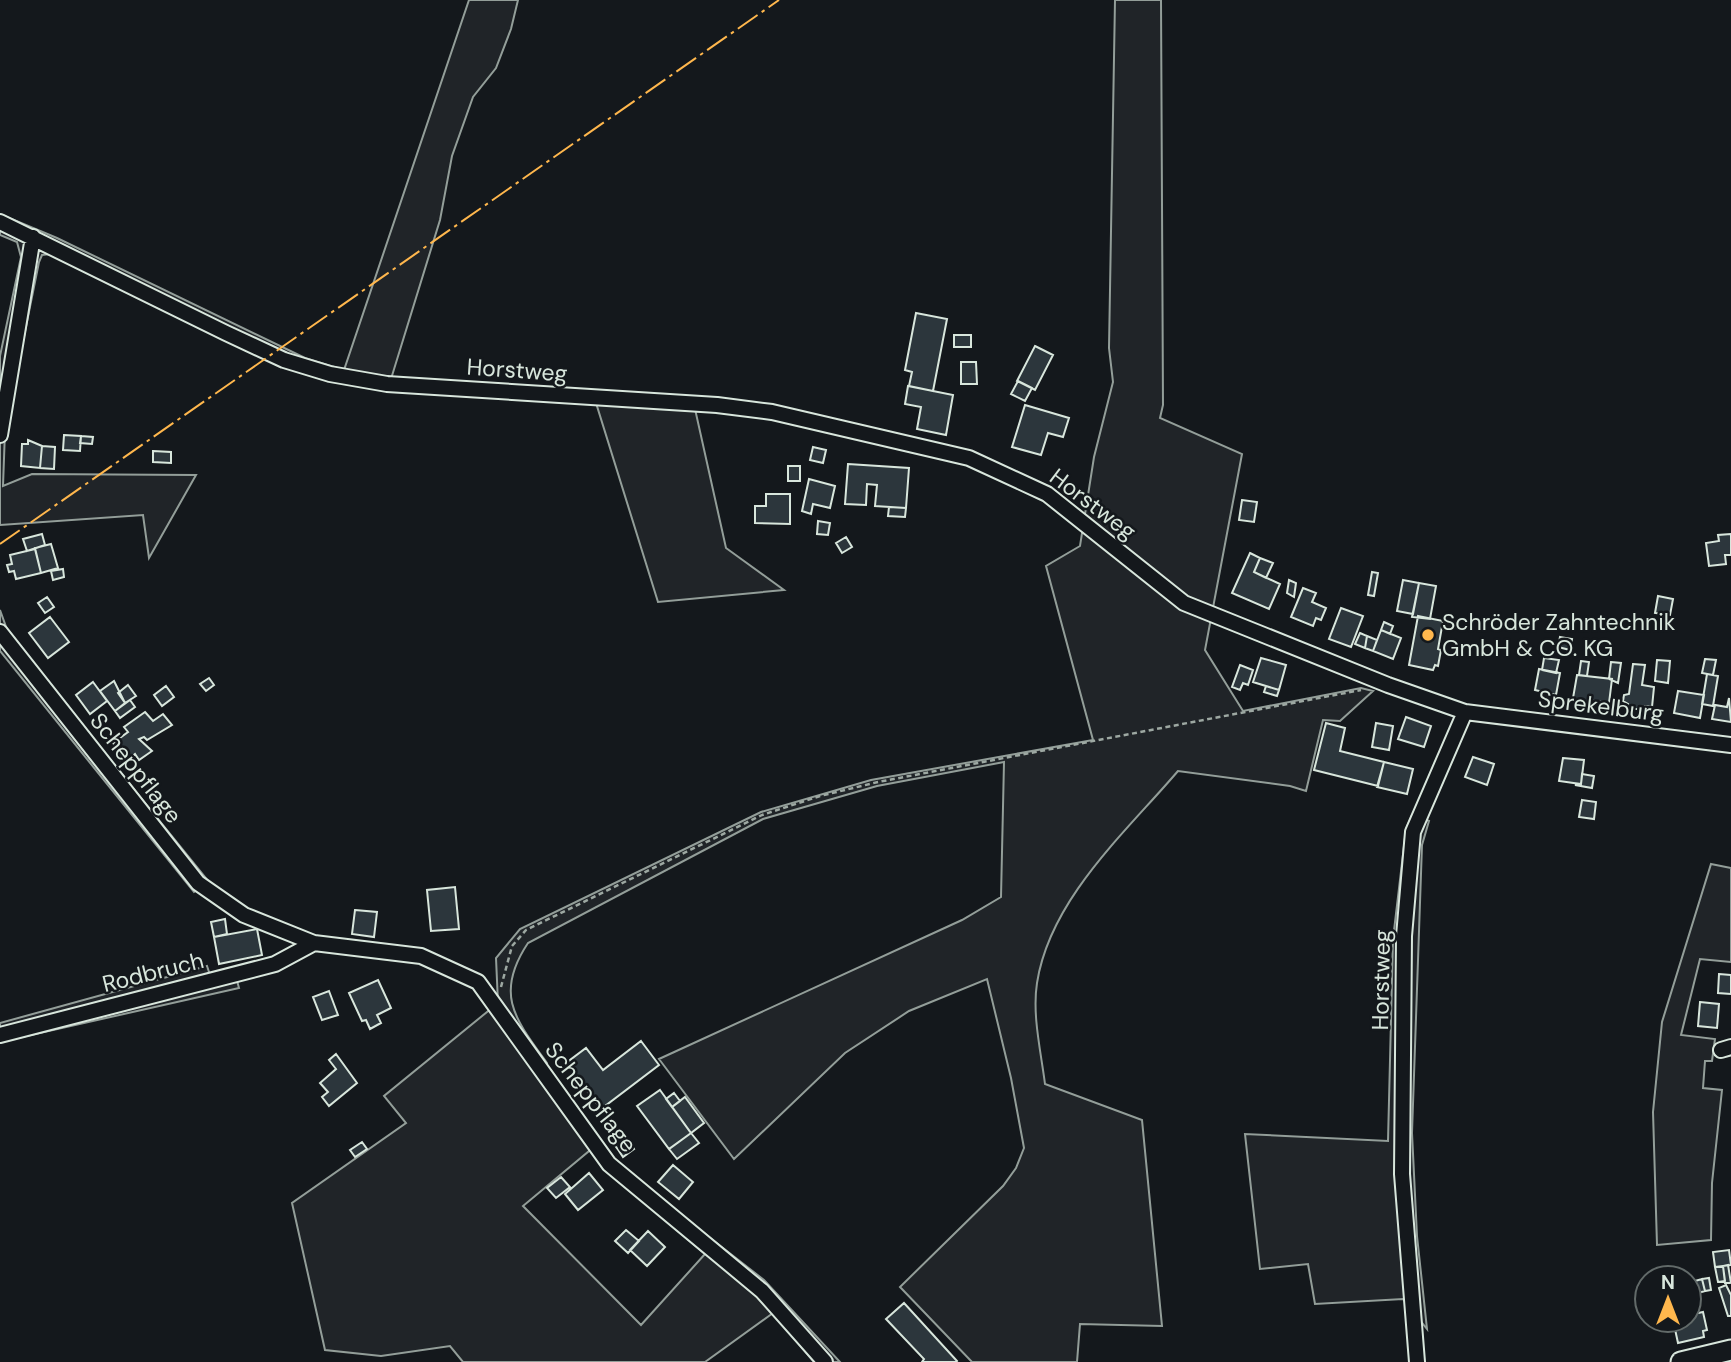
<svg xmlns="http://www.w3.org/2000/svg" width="1731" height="1362" viewBox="0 0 1731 1362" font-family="'DM Sans',sans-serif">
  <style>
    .green { fill: #202428; stroke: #939e99; stroke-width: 2 }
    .building { fill: #2c363c; stroke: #d8e6dc; stroke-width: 2 }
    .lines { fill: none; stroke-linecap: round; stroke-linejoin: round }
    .minor-casing { stroke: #d8e6dc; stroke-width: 18 }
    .secondary-casing { stroke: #d8e6dc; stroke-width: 23 }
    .path { stroke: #9da8a2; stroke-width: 2.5; stroke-dasharray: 5 3.5; stroke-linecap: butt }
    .minor { stroke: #14181c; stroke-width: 14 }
    .secondary { stroke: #14181c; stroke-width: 19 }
    .power { stroke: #ffb74d; stroke-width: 2; stroke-dasharray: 24 5 3.5 5; stroke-linecap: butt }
    .poi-dot { fill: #ffb74d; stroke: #14181c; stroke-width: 2.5 }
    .labels { text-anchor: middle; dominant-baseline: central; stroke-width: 5; stroke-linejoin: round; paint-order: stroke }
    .street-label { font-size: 23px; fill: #d8e6dc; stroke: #14181c }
    .poi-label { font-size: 23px; fill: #d8e6dc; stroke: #14181c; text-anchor: start }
  </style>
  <rect width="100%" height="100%" fill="#14181c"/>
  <path class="green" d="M469,0H518L511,29L496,68L473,97L452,156L440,220L391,379L728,400L819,416L809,426L771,418L695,409L726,548L784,590L658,602L596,403L326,379L50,254L42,255L39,262L5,431L3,486L32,474L196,475L149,558L143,515L0,525V356L21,257L17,242L0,235V214L57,238L305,358L344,370Z
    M1115,0H1161L1163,405L1160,418L1242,454L1205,650L1243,711L1361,688L1373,691L1340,721L1323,720L1306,791L1290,786L1178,771C1126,832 1050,899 1037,983C1032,1015 1041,1052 1045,1084L1142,1120L1162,1326L1080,1324L1077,1362H972L900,1287L1003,1186L1016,1168L1024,1148L1011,1078L987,979L909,1011L845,1053L734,1159L659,1059L962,920L1001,897L1004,762L877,786L763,819L528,943C494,994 515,1019 547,1063L541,1068L601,1141L523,1206L641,1325L705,1254L672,1226L682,1216L764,1280L840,1362H814L773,1313L705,1362H463L450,1346L381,1356L325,1350L292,1203L406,1123L384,1096L498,1003L496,958L520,929L761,812L871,780L1093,740L1046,566L1080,546L1094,457L1113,382L1109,348Z
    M0,610L9,635L209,882L194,892L0,651Z
    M1412,815L1429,821L1422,845L1412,1133L1417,1236L1427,1329L1403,1299L1315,1304L1308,1264L1260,1269L1245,1134L1388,1141L1393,939L1406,829Z
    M1711,864L1731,868V962L1700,959L1681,1035L1715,1039L1712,1061H1705L1703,1088L1722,1090L1712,1183L1711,1240L1657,1245L1653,1112L1662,1022Z
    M207,966L213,984L236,977L239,988L0,1042V1023Z"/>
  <path class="building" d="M916,313L947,319L933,391L909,386L912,372L905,370Z
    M954,335H971V347H954Z
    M1035,346L1053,355L1035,390L1017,381Z
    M961,362H976L977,384H961Z
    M1018,381L1032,388L1025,401L1011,394Z
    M908,386L953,395L946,435L917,429L921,407L905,404Z
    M1025,405L1069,418L1063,437L1048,433L1041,455L1012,447Z
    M64,435L81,436L80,451L63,450Z
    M81,436L93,437L92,444L80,443Z
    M28,440L42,446L40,468L21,466L22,444H28Z
    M42,446L55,447L54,469L40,468Z
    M813,447L826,450L823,463L810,460Z
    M153,451L171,452V463L153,462Z
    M848,464L909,468L906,508L875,506L877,485L867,484L866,505L845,504Z
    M788,466H800V481H788Z
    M809,479L835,486L830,508L813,504L811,514L802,511Z
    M766,494H790V524L755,523V506H766Z
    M1242,500L1257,502L1254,522L1239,520Z
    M889,507L906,508L905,517L888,516Z
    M818,521L830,523L828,535L817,534Z
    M42,534L45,545L27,551L23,539Z
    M1731,534V555H1725L1726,564L1709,566L1706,543L1719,541L1718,535Z
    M846,537L852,547L842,553L836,543Z
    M51,544L58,568L41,573L35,548Z
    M35,549L41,573L16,579L14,571L9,572L7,565L12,564L10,555Z
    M1250,553L1260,558L1254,572L1280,584L1269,609L1232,593Z
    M1260,558L1273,563L1266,578L1254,572Z
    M63,569L64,577L53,580L51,571Z
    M1372,572L1378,573L1374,596L1368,595Z
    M1289,580L1296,583L1294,597L1287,593Z
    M1403,580L1419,583L1413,614L1397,611Z
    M1419,583L1436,586L1430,619L1412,617Z
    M1303,588L1316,593L1312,602L1326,608L1321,620L1316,618L1313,626L1291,617Z
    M1658,596L1673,599L1670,615L1655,613Z
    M47,597L54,607L45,613L38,603Z
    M1341,608L1363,616L1351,647L1329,639Z
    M1418,616L1443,621L1438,649L1441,650L1438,666L1435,665L1433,670L1409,665Z
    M50,617L69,642L48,658L29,633Z
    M1384,622L1393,626L1390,634L1381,630Z
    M1381,630L1401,638L1393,659L1373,651Z
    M1360,633L1367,636L1365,648L1355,644Z
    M1367,636L1377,640L1373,651L1365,648Z
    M1560,637L1572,639L1570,650L1558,647Z
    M1261,658L1286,665L1279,690L1253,682Z
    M1544,658L1559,660L1556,673L1542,670Z
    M1705,659L1716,660L1713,675L1702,673Z
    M1657,660L1670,661L1668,683L1655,681Z
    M1581,661L1589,662L1587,676L1579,675Z
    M1611,662L1621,663L1618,683L1609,679Z
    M1633,664L1645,665L1642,685L1654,687L1652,707L1645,706L1644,710L1627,708L1628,704L1623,701L1624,695L1629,694Z
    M1240,665L1253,670L1248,685L1243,683L1240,690L1232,687Z
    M1539,669L1560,673L1556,695L1535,690Z
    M1707,674L1718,676L1713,706L1702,704Z
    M1577,675L1612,679L1609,703L1588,700L1586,703L1573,698Z
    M209,678L214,685L206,691L200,684Z
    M114,681L125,703L115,711L100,691Z
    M93,682L107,701L90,714L76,695Z
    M128,685L136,696L125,703L118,693Z
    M166,686L174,697L162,706L154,695Z
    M1266,686L1279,690L1277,696L1264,692Z
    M1678,691L1704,695L1700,718L1674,713Z
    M1729,698L1731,722L1712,719L1715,705L1727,707Z
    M130,700L135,707L120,718L115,711Z
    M145,712L153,721L163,714L172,725L147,740L144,737L139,739L152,751L139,760L135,754L123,764L113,750L116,747L113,743L128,732L124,727Z
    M1406,717L1431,726L1424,747L1398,739Z
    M1326,723L1345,728L1340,751L1384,762L1378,786L1314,770Z
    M1376,723L1393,726L1389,750L1372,747Z
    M1473,757L1494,764L1487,785L1465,777Z
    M1563,758L1584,760L1581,784L1559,781Z
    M1384,762L1413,769L1407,794L1377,787Z
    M1582,774L1594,776L1592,788L1575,785L1581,784Z
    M1582,800L1596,802L1594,819L1579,817Z
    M455,887L459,929L431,931L427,890Z
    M355,910L377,912L374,937L352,934Z
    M225,919L227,934L214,937L211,922Z
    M257,929L262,955L219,964L214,937Z
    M1719,974L1731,975V994L1718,993Z
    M378,980L391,1008L377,1015L381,1023L370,1029L366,1020L362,1021L349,993Z
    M329,991L338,1015L322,1020L313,997Z
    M1700,1002L1719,1004L1717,1028L1698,1026Z
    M641,1041L659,1065L601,1109L566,1063L586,1048L603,1070Z
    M336,1054L357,1083L329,1106L322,1097L328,1092L320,1083L336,1069L329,1060Z
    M660,1090L691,1133L669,1149L637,1106Z
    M674,1093L680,1101L672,1107L666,1099Z
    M685,1097L704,1123L691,1133L672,1107Z
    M622,1132L630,1143L625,1147L617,1136Z
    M691,1133L699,1143L677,1159L669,1149Z
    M617,1136L625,1147L619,1151L611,1140Z
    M362,1142L367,1149L355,1157L350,1150Z
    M630,1143L634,1149L623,1157L619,1151Z
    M673,1165L693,1182L679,1199L658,1182Z
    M589,1173L603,1190L578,1210L565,1194Z
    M561,1177L570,1187L556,1198L547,1188Z
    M626,1230L639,1241L628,1253L615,1241Z
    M648,1231L665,1247L647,1266L630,1250Z
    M1729,1250L1731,1265L1715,1267L1713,1252Z
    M1728,1265L1731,1283H1725L1723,1266Z
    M1723,1266L1725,1281L1718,1282L1715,1267Z
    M1709,1278L1711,1290L1705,1291L1702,1279Z
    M1702,1279L1705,1291L1698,1293L1695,1281Z
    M1726,1285L1731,1295V1316H1728L1719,1288Z
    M904,1303L957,1361L956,1362H922L924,1359L886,1319Z
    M1703,1312L1707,1330L1703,1331L1704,1337L1678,1343L1673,1320H1689V1315Z"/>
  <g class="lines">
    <g class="minor-casing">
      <path id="minor" d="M0,222L226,333L284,360L330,374L387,384L717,405L772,412L969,458L1047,494L1184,603L1388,685L1465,712L1731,745
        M0,435L33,237
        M0,632L198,883L244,915L314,943L421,956L478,982L609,1164L762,1291L825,1362
        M0,1035L275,964L314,943
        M1721,1050L1731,1047
        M1417,1362L1402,1174L1404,936L1413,832L1465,712"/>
    </g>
    <g class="secondary-casing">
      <path id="secondary" d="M1681,1362L1731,1350"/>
    </g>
    <path class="path" d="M501,987L512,946L526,930L762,815L820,796L878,782L1361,690"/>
    <use href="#minor" class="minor"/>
    <use href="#secondary" class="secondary"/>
    <path class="power" d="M0,544L779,0"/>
  </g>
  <circle class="poi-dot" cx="1428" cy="635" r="7"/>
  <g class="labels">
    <g class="street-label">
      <text transform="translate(517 370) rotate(4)">Horstweg</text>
      <text transform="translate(1093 504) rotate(37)">Horstweg</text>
      <text transform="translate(1601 706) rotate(7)">Sprekelburg</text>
      <text transform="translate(136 768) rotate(52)">Scheppflage</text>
      <text transform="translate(153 972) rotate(-14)">Rodbruch</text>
      <text transform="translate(1381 980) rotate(-89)">Horstweg</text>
      <text transform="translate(591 1097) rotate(52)">Scheppflage</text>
    </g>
    <g class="poi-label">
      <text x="1442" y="622">Schröder Zahntechnik<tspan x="1442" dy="26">GmbH &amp; CO. KG</tspan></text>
    </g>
  </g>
  <g transform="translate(1668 1299)"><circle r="33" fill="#14181c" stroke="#626a69" stroke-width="2"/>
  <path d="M0-5L12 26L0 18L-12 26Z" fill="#ffb74d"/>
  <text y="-10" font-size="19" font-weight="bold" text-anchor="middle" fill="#d8e6dc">N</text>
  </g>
</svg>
